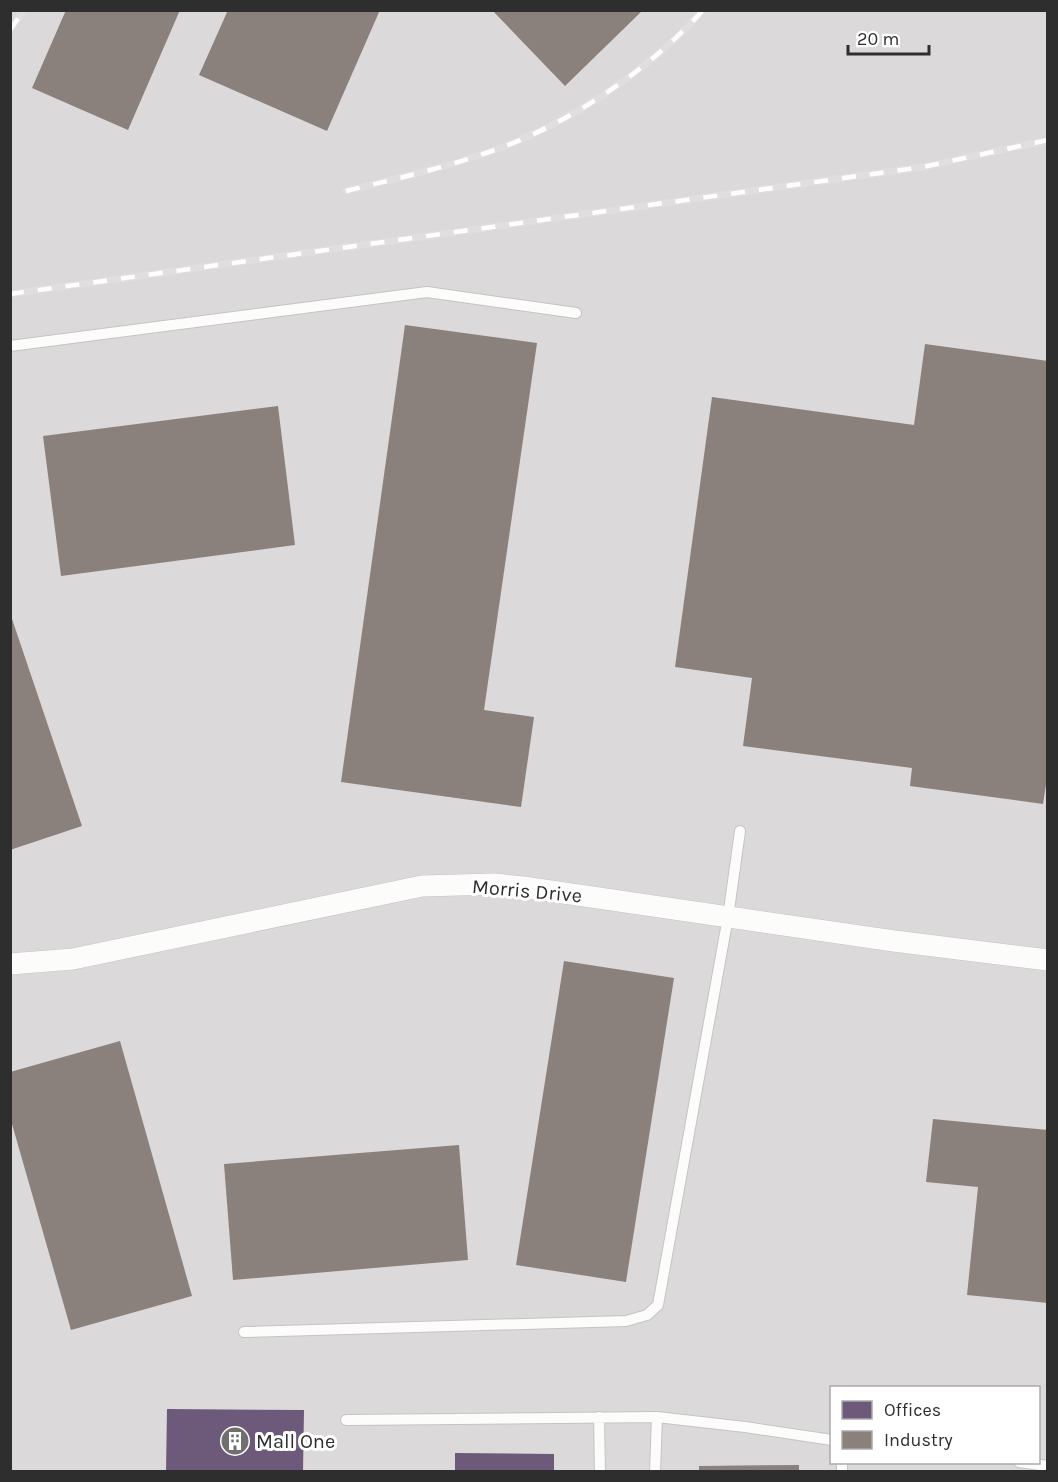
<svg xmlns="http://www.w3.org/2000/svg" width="1058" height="1482" viewBox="0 0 1058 1482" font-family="Karla,sans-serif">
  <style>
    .industrial { fill: #dcd9db; fill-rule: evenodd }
    .offices { fill: #6d597a }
    .industry { fill: #8a817c }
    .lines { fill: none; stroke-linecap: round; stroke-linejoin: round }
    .lane-casing { stroke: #c5c4c5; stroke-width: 12 }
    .street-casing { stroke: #c5c4c5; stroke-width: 22 }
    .lane { stroke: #fcfcfb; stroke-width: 10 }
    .street { stroke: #fcfcfb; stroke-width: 21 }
    .rail-casing { stroke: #dfdfe1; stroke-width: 7 }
    .rail { stroke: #fff; stroke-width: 4.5; stroke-dasharray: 14; stroke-linecap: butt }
    .labels { text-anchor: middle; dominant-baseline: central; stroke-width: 6; stroke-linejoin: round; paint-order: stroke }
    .street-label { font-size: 20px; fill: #2e2e2e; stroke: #fff }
    .poi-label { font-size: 20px; fill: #2e2e2e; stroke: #fff; text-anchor: start }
  </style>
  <rect width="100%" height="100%" fill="#ece8e4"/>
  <path class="industrial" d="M10,11H1047V1471H11ZM832,1388H1038V1462H832Z"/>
  <path class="offices" d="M167,1409L304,1410L303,1472H166Z
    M455,1453L554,1454V1472H455Z"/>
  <path class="industry" d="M66,10H180L128,130L32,88Z
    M228,10H380L327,131L199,75Z
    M492,10H643L565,86Z
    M405,325L537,343L484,710L534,717L521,807L341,782Z
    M925,344L1048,361V772L1043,804L910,786L912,768L743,746L752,678L675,667L712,397L914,425Z
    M278,406L295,545L61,576L43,436Z
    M10,613L82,826L10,850Z
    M564,961L674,978L626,1282L516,1265Z
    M120,1041L192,1296L71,1330L10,1117V1072Z
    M933,1119L1048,1130V1303L967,1295L978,1187L926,1182Z
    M459,1145L468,1260L233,1280L224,1164Z
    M799,1465V1472H699V1466Z"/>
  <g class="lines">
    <g class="lane-casing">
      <path id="lane" d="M10,346L427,292L576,313
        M244,1332L626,1321L647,1315L658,1305L728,917L740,831
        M599,1417L600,1472
        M346,1420L657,1417L745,1427L832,1440
        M842,1462V1472
        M1019,1462L1048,1466
        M655,1472L657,1417"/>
    </g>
    <g class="street-casing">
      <path id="street" d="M10,964L73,959L422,886L494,884L523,887L894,941L1048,960"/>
    </g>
    <use href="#lane" class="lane"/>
    <use href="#street" class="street"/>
    <g class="rail-casing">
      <path id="rail" d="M10,30L24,10
        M346,191C395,179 444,168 492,151C567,125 650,70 703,10
        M10,294L923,167L1048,140"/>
    </g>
    <use href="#rail" class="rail"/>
  </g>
  <defs>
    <g id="building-disc" transform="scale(1.5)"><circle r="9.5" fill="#706f6e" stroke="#fff"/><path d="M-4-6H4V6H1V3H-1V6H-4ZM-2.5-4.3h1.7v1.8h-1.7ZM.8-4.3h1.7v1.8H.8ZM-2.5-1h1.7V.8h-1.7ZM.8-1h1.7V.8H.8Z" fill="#fff"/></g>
  </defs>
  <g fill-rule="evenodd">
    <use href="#building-disc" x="235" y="1441"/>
  </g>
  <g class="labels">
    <g class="street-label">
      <text transform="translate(527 891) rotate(5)">Morris Drive</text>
    </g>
    <g class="poi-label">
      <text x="256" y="1441">Mall One</text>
    </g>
  </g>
  <rect width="1058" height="1482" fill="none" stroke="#2e2e2e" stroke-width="24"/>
  <rect x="830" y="1386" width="210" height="78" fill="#ffffff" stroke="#ababab" stroke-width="1.5"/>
  <rect x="842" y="1401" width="30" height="18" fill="#6d597a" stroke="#ababab" stroke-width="1.5"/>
  <text x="884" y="1416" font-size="18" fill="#2e2e2e">Offices</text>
  <rect x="842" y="1431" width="30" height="18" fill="#8a817c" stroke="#ababab" stroke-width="1.5"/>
  <text x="884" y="1446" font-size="18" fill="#2e2e2e">Industry</text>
  <path d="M848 45v9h81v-9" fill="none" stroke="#2e2e2e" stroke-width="3"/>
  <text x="857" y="45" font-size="18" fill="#2e2e2e" stroke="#ffffff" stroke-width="4.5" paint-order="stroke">20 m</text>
</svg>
